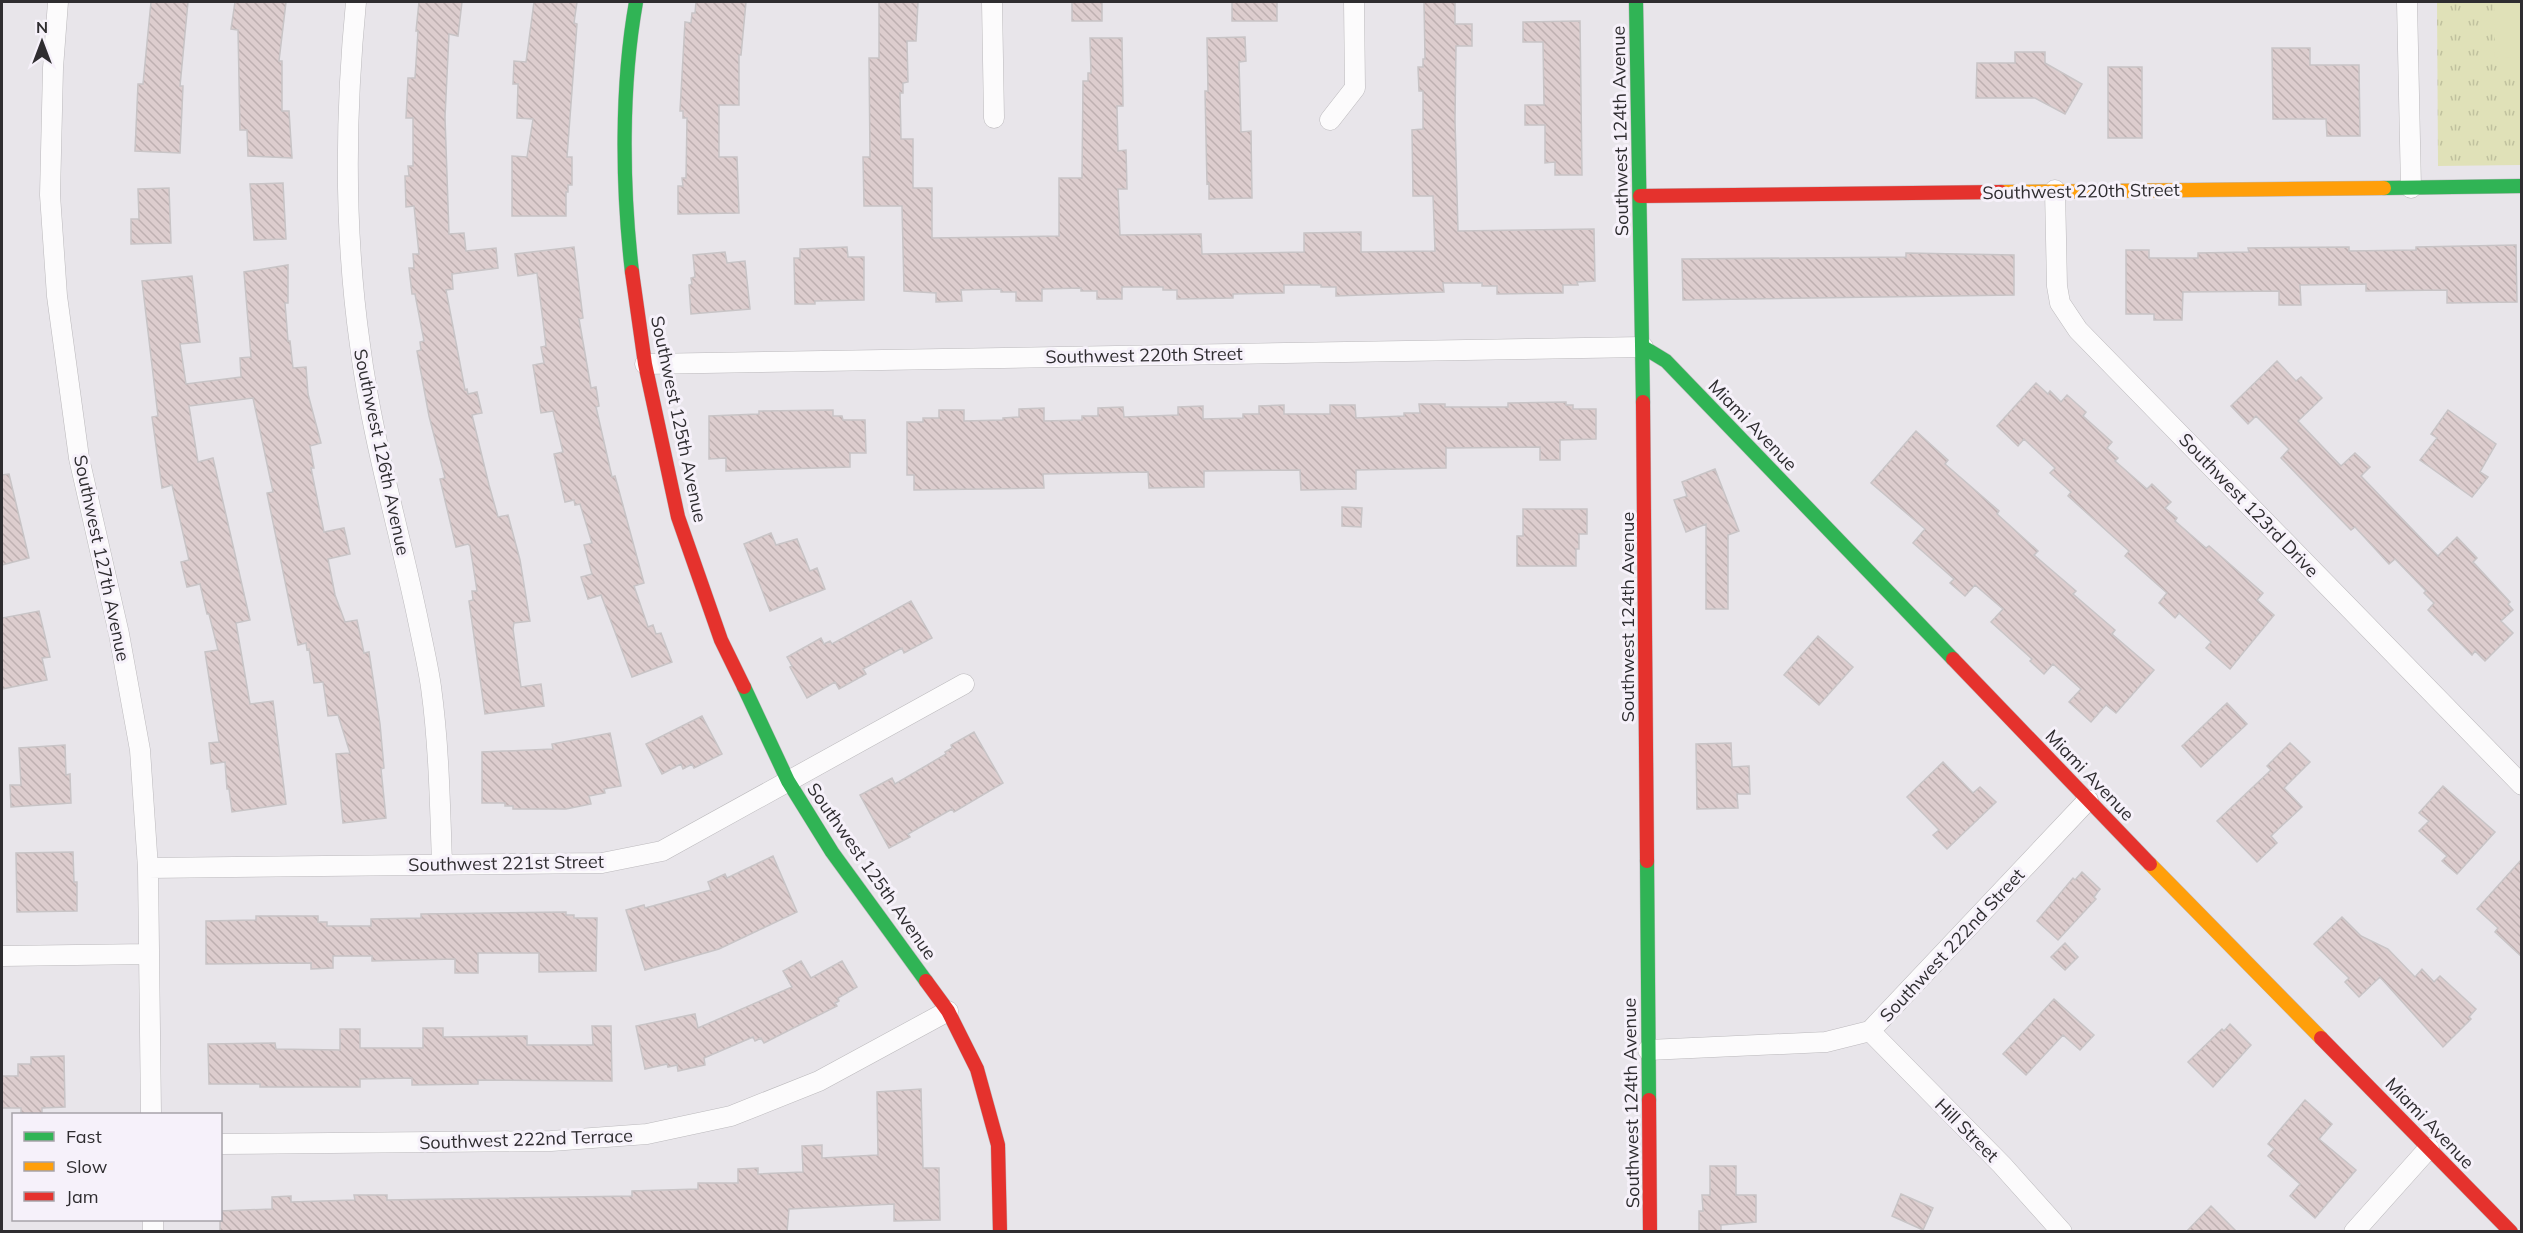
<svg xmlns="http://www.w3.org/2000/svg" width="2523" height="1233" viewBox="0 0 2523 1233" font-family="Mulish,sans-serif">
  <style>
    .park { fill: url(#park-tufts) }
    .pitch { fill: #e0e1b8 }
    .building { fill: url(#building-back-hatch); stroke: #c8c4c6; stroke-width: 1.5 }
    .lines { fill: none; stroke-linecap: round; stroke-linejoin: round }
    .street-casing { stroke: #bbb9bc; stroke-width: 21 }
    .fast-casing { stroke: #bbb9bc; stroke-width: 15 }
    .slow-casing { stroke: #bbb9bc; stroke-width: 15 }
    .jam-casing { stroke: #bbb9bc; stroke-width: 15 }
    .street { stroke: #fcfbfc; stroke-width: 20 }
    .fast { stroke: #30b455; stroke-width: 14 }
    .slow { stroke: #ff9f0a; stroke-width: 14 }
    .jam { stroke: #e5322d; stroke-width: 14 }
    .labels { text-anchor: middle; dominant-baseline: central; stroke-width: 6; stroke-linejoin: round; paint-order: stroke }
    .street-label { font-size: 18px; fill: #2f2d30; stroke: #f6f1fa }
  </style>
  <defs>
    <pattern id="park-tufts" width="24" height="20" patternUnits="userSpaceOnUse" patternTransform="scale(1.5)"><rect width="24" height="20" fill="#e0e1b8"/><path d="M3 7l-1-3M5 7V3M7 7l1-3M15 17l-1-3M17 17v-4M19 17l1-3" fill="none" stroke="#c0c19e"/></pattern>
    <pattern id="building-back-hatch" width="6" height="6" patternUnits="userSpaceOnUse" patternTransform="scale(1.5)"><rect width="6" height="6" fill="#ddcdce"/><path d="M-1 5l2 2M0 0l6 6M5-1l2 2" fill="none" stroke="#beb0b1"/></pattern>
  </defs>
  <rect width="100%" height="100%" fill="#e8e5ea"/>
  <path class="park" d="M2437,2H2521V165L2438,166Z"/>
  <path class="pitch" d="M2494,2H2521V57L2495,58Z"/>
  <path class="building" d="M151,2H188L180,86H183L180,153L135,151L138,84H143Z
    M235,2H286L279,61H282V111H289L292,158L248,156L247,130H240L238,30L231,29Z
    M419,2H462L458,36L449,34L445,117L449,234L464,233L466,251L496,248L498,268L452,274L453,289L446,290L465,390L467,389L468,394L477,392L482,413L472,415L489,485L498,517L508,515L520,560L530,621L514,623L513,629L521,687L541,684L544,706L485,714L469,601L473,600L472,591H477L470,546L468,544L456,547L440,479L445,478L429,416L417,351L421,350L420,342L424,341L415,294H412L409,268H414L413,254H419L414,206L406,207L405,176H409L408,166H413V118H406L408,78H415L418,31H416Z
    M534,2H577L574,23L577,24L567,157H572V185H568V192H566V216H512V156L527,157L533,119L517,118L518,84H513L514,61L526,62Z
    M696,2H746L741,55H739V105H719V157H737L739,213L678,214V186H683L682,178H686L687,118H683V111H680L685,22L691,23L692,13H695Z
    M879,2H918L916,41H907L908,82L903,83V93H900L901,139H913V188H932V238L1059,236V178H1082L1083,81H1088V73H1091L1090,38H1122L1123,106H1117L1118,151L1126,150L1127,189H1118L1120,235L1201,234L1202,254L1304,252V233L1361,232V252L1435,251L1433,196H1413L1412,130L1423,129V91H1419L1418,67H1423V59H1425L1424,2H1455V24H1472V46H1456L1455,120L1458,231L1594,229L1595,281L1577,282L1578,285H1563V293L1497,294V286H1482V283H1443L1444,292L1336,296V287H1321V285H1284V293L1233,294V298L1177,299V290H1163V287H1122V299H1097V291H1081V288L1042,289V301H1016V292H1001V289L961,290L962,301L936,302V293L904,291L902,206H864L863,157H870L869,58H879Z
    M1072,2H1102V21H1072Z
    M1232,2H1277V21H1232Z
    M1580,21L1582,175H1555V162L1545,163V125H1525V105H1544L1543,42H1523V22Z
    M1245,37L1246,61L1239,62L1241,132L1251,131L1252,198L1209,199V183L1207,184L1205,91H1208L1207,38Z
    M2272,48H2310V65H2359L2360,136H2327L2326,119H2273Z
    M2015,52H2045V63L2082,84L2065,114L2035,98H1976L1977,63H2015Z
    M2108,67H2142V138H2108Z
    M283,183L286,239L254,240L250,184Z
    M169,188L171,243L131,244V219H139L138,189Z
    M2516,245L2517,302L2447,303V290L2366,291V284L2300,285L2301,305H2279V291L2183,292L2182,320H2154V314H2126V250H2149V258H2198V253L2249,252L2248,248L2349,247V251L2416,250V247Z
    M574,247L583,318L579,319L591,388L596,387L599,406L596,407L612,477L615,476L644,583L634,586L648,627L653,625L656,634L661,633L672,662L632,677L601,595L588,599L581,577L592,574L584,545L592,543L580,504L575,505L574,500L565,502L554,454L563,452L553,411L541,413L533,365L544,363L541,347L546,346L537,273L518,276L515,254Z
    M847,247L848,257H864V300L815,301V304H795L794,258H800V249Z
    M725,252L727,263L745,261L750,309L691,314L689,285L692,284L691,278L695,277L693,255Z
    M1906,253L2014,255V295L1683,300L1682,259L1906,257Z
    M288,265V303H285L288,341H290L293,368L306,367L308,394L321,443L310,446L314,468H311L324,532L344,528L350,554L328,559L335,595L345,622L357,620L364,653L369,652L380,724L384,768L381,769L386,818L343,823L336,754L350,753L338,715L328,716L323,682L314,683L309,649L307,650L306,643L298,645L267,493L273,492L253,398L189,406L198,462L213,458L250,620L236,623L250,704L273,701L286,804L232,812L229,789H227L225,762L211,764L209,743L219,742L205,652L218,650L209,614H207L200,584L187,587L181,562L189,560L172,485L162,488L152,417L158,416L142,281L192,276L200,342L180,344L186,384L241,377L240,358L251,357L244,272Z
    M2277,361L2296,381L2301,377L2322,398L2298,421L2341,466L2355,453L2370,467L2361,476L2438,556L2457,537L2477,558L2473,562L2510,602L2508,604L2513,610L2501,621L2513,633L2485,661L2475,651L2472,655L2428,610L2434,603L2424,593L2426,591L2395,559L2389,564L2355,527L2351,530L2310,488L2281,458L2289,449L2256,416L2248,424L2231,406Z
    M2036,383L2048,394L2050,391L2061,402L2067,395L2086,412L2083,416L2112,442L2107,448L2118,458L2115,461L2147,489L2152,484L2171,502L2165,508L2177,518L2175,521L2206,548L2209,546L2263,593L2257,600L2274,615L2230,669L2206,648L2211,642L2179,613L2175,618L2159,603L2167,593L2125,556L2129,551L2068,496L2071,492L2050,473L2055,468L2024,439L2018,446L1997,426Z
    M1566,402V405H1573V409H1596V439L1560,440V460H1540V447L1446,448V468L1356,470V489L1301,490L1300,470L1204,471V487L1149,488L1148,472L1043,474L1044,488L914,490V475H907V422H923V418H939V410H964V421L1003,420V418L1019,417V409L1044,408V421L1082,420V416H1098V408L1123,407L1124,417L1178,415V407L1203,406V419L1243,418V414H1259V406L1284,405V414H1330V405H1355L1356,418L1404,416V413H1420L1419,404H1445V407H1508V403Z
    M833,410V416H842L843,420H865L866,453H850V467L726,471V458L709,459V416L759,414V411Z
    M2448,410L2496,444L2480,472L2488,477L2472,497L2420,460L2437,438L2431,434Z
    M1916,431L1948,460L1945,464L1999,511L1997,514L2038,551L2034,555L2076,591L2073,594L2115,630L2112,634L2154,670L2116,713L2106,705L2091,722L2069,702L2081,689L2053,664L2044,674L2030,661L2032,659L1991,622L2003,609L1975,585L1965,596L1950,583L1954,579L1913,543L1925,529L1871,483Z
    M1715,469L1739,531L1728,535V609H1706V524L1686,532L1674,500L1687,496L1682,482Z
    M9,474L29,558L2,565V475Z
    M1342,507L1362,508L1361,527L1342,526Z
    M1523,509H1587V534H1579V549H1576V566H1517V536H1523Z
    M771,533L776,545L797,539L810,571L817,568L825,589L770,611L744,544Z
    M911,601L932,638L904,653L902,648L863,669L866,674L839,689L835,682L807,698L790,667L792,666L787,657L821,638L824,644L830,641L832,644Z
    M39,611L50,657L42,658L47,680L2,689V618Z
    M1818,636L1853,667L1819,705L1784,675Z
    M2227,703L2247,724L2201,767L2182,746Z
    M702,716L722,754L694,768L692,764L683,769L681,764L662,774L646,744Z
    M974,732L1003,783L954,812L952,809L908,834L910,837L889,848L860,795L892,778L895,784L946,754L945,752L952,748L951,745Z
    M610,733L621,786L604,789L605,793L589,796L591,804L566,809H513V806H505V803H482V752L553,749L552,744Z
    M1731,743L1732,767L1749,766L1750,794H1737L1738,808L1697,809L1696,744Z
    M2290,743L2310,762L2284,788L2302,807L2271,836L2277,843L2257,862L2217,821L2271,770L2267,766Z
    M65,745L66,775L70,774L71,803L11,807L10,785H21L19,748Z
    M1943,762L1973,793L1980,787L1996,802L1947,849L1933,835L1939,830L1907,797Z
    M2443,786L2495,832L2457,874L2442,861L2447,856L2419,831L2429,821L2419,813Z
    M73,852L74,882H77V911L17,912L16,853Z
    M773,856L797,912L719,949L645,970L626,910L644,905L645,908L711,890L708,882L725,874L727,878Z
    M2522,859V957L2495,932L2498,928L2477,909Z
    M2082,872L2100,889L2094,897L2096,899L2058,940L2037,921L2073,878L2075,880Z
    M566,912V915H574V918H597L596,971L539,972V953H478V973H455V959L372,961V956H333V968L311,969V963L206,964V921L256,920V916H318V922H327V926H371V919L421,918V914Z
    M2342,917L2361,936L2388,949L2415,977L2422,969L2434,982L2440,976L2476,1009L2469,1017L2471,1019L2443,1047L2380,977L2359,997L2345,982L2349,978L2314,944Z
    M2065,943L2078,957L2065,970L2051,957Z
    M801,961L811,978L842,961L857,987L838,998L839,1001L835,1003L837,1006L764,1043L761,1038L755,1041L753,1037L704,1058L705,1065L678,1071L677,1065L668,1067L667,1064L645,1069L636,1026L695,1014L698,1028L792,987L783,971Z
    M2054,999L2094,1035L2080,1050L2063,1035L2026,1075L2003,1054Z
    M2230,1024L2251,1045L2213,1087L2188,1062L2222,1029L2224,1031Z
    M592,1026H611L612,1081L478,1080V1084L412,1085V1078L360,1079V1087H260V1084H209L208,1044L275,1043L276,1049L340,1050V1029H360V1048H423V1028H443V1037L527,1036V1045H593Z
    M64,1056L65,1107L42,1108V1114H21V1108H2V1076H18V1064H31V1057Z
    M921,1089L923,1168H939L940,1220L894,1221V1204L789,1209L787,1232H220V1211L272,1209V1197L291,1196V1202L355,1200L354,1195H387V1200L632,1196V1191L698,1189V1183H738V1169L758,1168V1174L803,1172L802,1146L822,1145V1158L878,1155L877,1092Z
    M2305,1100L2332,1124L2319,1139L2356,1170L2315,1218L2290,1196L2300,1184L2268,1156L2274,1149L2268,1144Z
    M1710,1166H1736V1195H1756V1222L1721,1225V1232H1699V1211H1703L1702,1195H1710Z
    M1901,1194L1933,1208L1923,1230L1892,1216Z
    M2211,1206L2237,1232H2186Z"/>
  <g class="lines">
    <g class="street-casing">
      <path id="street" d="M58,2L53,68L50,195L57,296L79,458L119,634L140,750L148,868L151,1114
        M356,2C345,115 344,232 360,345C372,440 400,532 419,625C423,645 428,666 431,687C439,745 440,805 442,864
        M992,2L994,118
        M2407,2L2411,188
        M1330,120L1355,88L1354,2
        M2055,190L2057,286L2060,303L2078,330L2522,785
        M645,364L1643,347
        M148,868L602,863L662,851L964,684
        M2,956L149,954
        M1870,1031L2002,1165L2062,1232
        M1648,1050L1826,1042L1870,1031L2088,800
        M220,1144L551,1141L647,1134L731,1116L819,1081L948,1011
        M153,1220V1232
        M2354,1232L2429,1148"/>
    </g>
    <g class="fast-casing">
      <path id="fast" d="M1636,2L1643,402
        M2384,188L2522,186
        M632,272C622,186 621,86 636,2
        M1643,347L1666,361L1953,659
        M744,687L788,781L832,852L926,981
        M1647,861L1649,1100"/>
    </g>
    <g class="slow-casing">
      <path id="slow" d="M2001,192L2384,188
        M2150,864L2321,1038"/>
    </g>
    <g class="jam-casing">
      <path id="jam" d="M1640,196L2001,192
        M632,272L645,364L678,517L721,640L744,687
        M1643,402L1647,861
        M1953,659L2150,864
        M926,981L948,1011L977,1069L998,1145L1000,1232
        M2321,1038L2511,1232
        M1649,1100L1650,1232"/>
    </g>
    <use href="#street" class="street"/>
    <use href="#fast" class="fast"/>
    <use href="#slow" class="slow"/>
    <use href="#jam" class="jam"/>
  </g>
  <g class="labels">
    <g class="street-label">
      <text transform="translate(1620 131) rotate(-91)">Southwest 124th Avenue</text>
      <text transform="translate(2081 191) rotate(-1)">Southwest 220th Street</text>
      <text transform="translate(1144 355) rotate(-1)">Southwest 220th Street</text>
      <text transform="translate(679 419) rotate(78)">Southwest 125th Avenue</text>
      <text transform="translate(1753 425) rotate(46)">Miami Avenue</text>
      <text transform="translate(382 452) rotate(78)">Southwest 126th Avenue</text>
      <text transform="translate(2249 505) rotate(46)">Southwest 123rd Drive</text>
      <text transform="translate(102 558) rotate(78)">Southwest 127th Avenue</text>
      <text transform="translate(1627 617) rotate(-90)">Southwest 124th Avenue</text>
      <text transform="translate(2090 775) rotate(46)">Miami Avenue</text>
      <text transform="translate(506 863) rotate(-1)">Southwest 221st Street</text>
      <text transform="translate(872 871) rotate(55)">Southwest 125th Avenue</text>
      <text transform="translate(1952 945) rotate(-47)">Southwest 222nd Street</text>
      <text transform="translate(1631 1103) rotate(-91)">Southwest 124th Avenue</text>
      <text transform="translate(2430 1123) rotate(46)">Miami Avenue</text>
      <text transform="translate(1967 1130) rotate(45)">Hill Street</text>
      <text transform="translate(526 1139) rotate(-2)">Southwest 222nd Terrace</text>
    </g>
  </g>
  <rect width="2523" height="1233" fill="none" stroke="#2f2d30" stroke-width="6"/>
  <rect x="12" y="1113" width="210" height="108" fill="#f6f1fa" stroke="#a6a3a9" stroke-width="1.5"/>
  <rect x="24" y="1132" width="30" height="9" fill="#30b455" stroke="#a6a3a9" stroke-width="1.5"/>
  <text x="66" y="1143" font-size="18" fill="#2f2d30">Fast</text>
  <rect x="24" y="1162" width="30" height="9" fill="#ff9f0a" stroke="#a6a3a9" stroke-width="1.5"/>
  <text x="66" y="1173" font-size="18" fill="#2f2d30">Slow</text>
  <rect x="24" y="1192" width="30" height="9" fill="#e5322d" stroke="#a6a3a9" stroke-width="1.5"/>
  <text x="66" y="1203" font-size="18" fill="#2f2d30">Jam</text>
  <g transform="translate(42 42)" stroke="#f6f1fa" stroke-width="4.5" paint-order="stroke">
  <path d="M0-4.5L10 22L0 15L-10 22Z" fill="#2f2d30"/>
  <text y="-9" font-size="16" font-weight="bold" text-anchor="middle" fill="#2f2d30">N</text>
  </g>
</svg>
